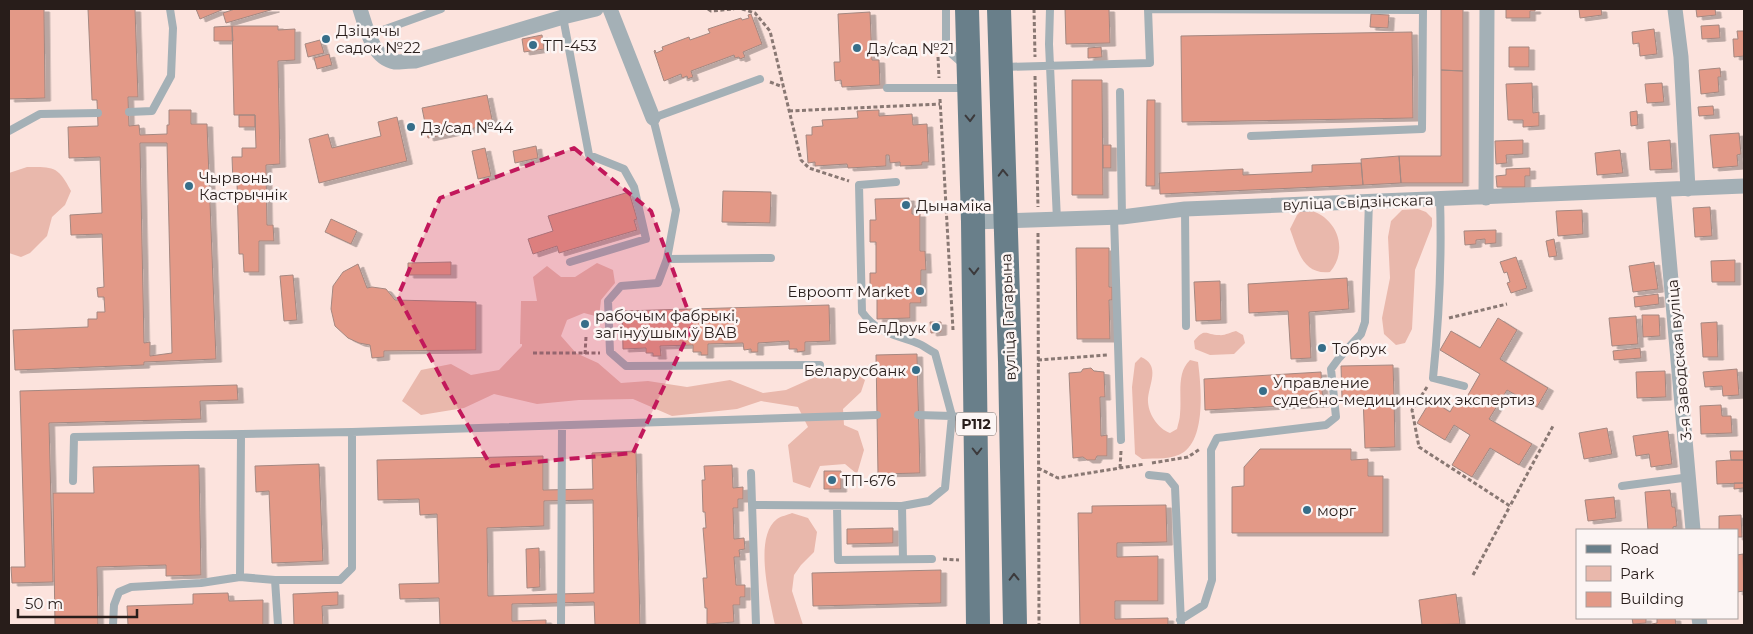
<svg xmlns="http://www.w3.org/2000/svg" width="1753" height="634" viewBox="0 0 1753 634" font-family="Montserrat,sans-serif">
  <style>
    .green { fill: #e9b8ac }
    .building { fill: #e39987; stroke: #a48881; fill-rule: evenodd; filter: url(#shadow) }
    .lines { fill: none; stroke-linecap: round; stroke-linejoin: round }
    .path { stroke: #897873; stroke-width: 3; stroke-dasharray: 4 2.5; stroke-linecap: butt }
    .lane { stroke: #a4b0b6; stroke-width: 8 }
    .street { stroke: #a4b0b6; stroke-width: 15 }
    .primary { stroke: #697f8a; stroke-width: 24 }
    .oneway { stroke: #3c3a3c }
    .marked { fill: #c2185b; fill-opacity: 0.2; stroke: #c2185b; stroke-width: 4; stroke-dasharray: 10 6; stroke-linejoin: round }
    .poi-dot { fill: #376e89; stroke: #fcf5f4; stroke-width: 2 }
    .labels { text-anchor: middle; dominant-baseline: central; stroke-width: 5; stroke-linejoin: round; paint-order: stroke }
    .shield { fill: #fcf5f4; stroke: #685e5b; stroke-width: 1 }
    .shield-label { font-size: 14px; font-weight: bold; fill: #281d1a }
    .poi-label { font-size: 15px; fill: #281d1a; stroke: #fcf5f4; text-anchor: start }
    .street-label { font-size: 15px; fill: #281d1a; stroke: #fcf5f4 }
  </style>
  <defs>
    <filter id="shadow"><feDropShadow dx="5.5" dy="3" stdDeviation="0" flood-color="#0004"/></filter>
  </defs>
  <rect width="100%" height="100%" fill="#fce3dd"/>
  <path class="green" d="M27,167C54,167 58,166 71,191L65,205L52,217L47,236L30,253L21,257L9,253V173Z
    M1303,209C1334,212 1351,247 1330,272C1302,275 1298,250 1290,229L1297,215Z
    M1418,209L1426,212L1432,218V226L1415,270L1412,329L1405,343L1396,345L1384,334L1382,318L1390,278L1388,237L1391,221L1402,210Z
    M597,263L613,270L615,283L601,300L599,317L584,313L567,320L561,336L576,353L598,363L621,383L648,381L687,387L730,380L763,393L786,390L824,373L851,369L865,380L861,392L843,409L844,425L858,431L864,450L857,474L845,464L820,466L810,488L793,482L788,445L808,427L798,407L761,401L737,409L672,416L633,399L579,400L537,404L494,394L464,408L421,415L402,401L421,370L451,364L471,375L499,370L522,346V344H520L521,301H537L533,277L547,266L561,277H575Z
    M1236,331L1243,335L1245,343L1234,354L1210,355L1195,349L1194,341C1205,327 1206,335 1219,335C1224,336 1231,332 1236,331Z
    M1141,357C1160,365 1150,382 1148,398C1147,412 1157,428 1170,433L1177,429C1178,424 1180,419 1180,414C1182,396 1176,373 1190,360L1198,362C1201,385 1206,436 1184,452C1173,460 1155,458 1142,459L1135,454L1132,387L1135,363Z
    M792,513L808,518L817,532L814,552L801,565L794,575L792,591L803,625H775C770,600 753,537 777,519C781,516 788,515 792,513Z"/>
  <path class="building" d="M9,9H44L45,98L9,99Z
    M88,9H135L138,97H128L129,126L139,125L140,135L167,134V125H169V110H191V124H207L216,359L144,362V365L15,370L13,330L88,327V319H97V312H105L104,297H98L97,288L104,287L102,234L71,235L70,215L102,213L100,157L69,158L68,127L98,126L97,100H92ZM140,143H167L172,353L150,356V342L144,343Z
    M196,9H224L200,19Z
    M235,9H274L226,23L223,13Z
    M1065,9H1109L1110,43L1066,44Z
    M1441,9H1463V71L1441,70Z
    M1506,9H1535V11H1530V18H1506Z
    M1579,9H1601L1602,15L1580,18Z
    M1696,9H1715L1716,15L1697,17Z
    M870,12L872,60H879L880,85L842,87L841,80L835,81L834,62H840L838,14Z
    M751,14L762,44L743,52L745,57L740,59L739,57L735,58L734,55L691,71L693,77L690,78L688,79L687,76L682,78L681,74L664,81L654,51L655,50L656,53L663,50L662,47L689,37L690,40L710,33L708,29L741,18L742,20L749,18L748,15Z
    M1371,14L1389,15L1388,28L1370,27Z
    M1719,25L1720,38L1702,39L1701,26Z
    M232,26H278V30L295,29V60L278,61L280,164L266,165L267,225H273L274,241H259V272H244L243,254H239L237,183H233L232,157H242V148H256L255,115H234Z
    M232,26L233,41H214V27Z
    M1654,29L1657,54L1640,56L1639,43L1633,44L1632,32Z
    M1737,31H1744V56L1734,57L1733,39H1738Z
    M1412,32L1413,118L1182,122L1181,36Z
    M542,35L544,49L524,52L522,39Z
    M320,40L324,53L308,57L305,44Z
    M1101,47L1102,57L1088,58V48Z
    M1509,47H1529V67H1509Z
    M329,54L332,65L317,69L314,58Z
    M1720,68L1721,77H1718L1719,92L1701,94L1699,70Z
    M1441,70L1463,71V183H1401L1399,156H1441Z
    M1072,80H1102L1103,195H1072Z
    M1532,83L1533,113L1539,112V126L1523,127V120H1508L1506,84Z
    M1662,83L1664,102L1647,103L1645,84Z
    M487,95L493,124L428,138L422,108Z
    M1147,100H1155V186H1146Z
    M1713,106L1714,115L1699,116L1698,107Z
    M879,110V116L912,114L913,125L927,124L929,162H922V165L900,166V162L890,163L889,155H886V166L848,168L847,164L815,166V162L808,163L806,135H812V127L823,126L822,120L858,118L857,111Z
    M1637,111L1638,125L1631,126L1630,112Z
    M239,115H255V127H239Z
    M397,117L407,161L319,183L309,139L328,134L332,148L381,136L378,122Z
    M1739,133L1741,154L1737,155L1738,166L1713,168L1710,135Z
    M1523,140V154L1506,155L1507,163L1496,164L1495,141Z
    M1670,140L1672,169L1650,170L1648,142Z
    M1103,145H1111V168H1103Z
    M536,146L538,158L515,163L513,151Z
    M485,148L491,176L478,179L472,151Z
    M1620,150L1623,173L1597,175L1595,153Z
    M1399,156L1401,183L1363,185L1361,159Z
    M1361,163L1363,185L1160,194L1159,173L1243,169V175L1312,172V165Z
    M1530,168V176H1525V187H1497L1496,176L1506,175V169Z
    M723,191L771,192L770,223L722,222Z
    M629,192L637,219L634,220L637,230L559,253L557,246L533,254L528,239L553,231L548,216Z
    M909,198V203H912V214H920V251H925L926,270H921V303H910V318L877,319V294H870V273H876V242H870V220H876L875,199Z
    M1710,207L1712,236L1695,237L1693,208Z
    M1582,210L1583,234L1558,236L1556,211Z
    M331,219L357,231L351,244L325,232Z
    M1496,230V243L1485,244V239L1476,240V244L1465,245L1464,231Z
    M1554,239L1557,256L1549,257L1546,241Z
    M1076,248H1109V287H1112V300H1109L1110,339H1077Z
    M1516,257L1527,288L1511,293L1507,283L1510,282L1507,272L1504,273L1500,262Z
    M1735,260V282H1712L1711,261Z
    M451,262V275H408V263Z
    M1654,262L1658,289L1633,292L1629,266Z
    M358,264L367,288L372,287L386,289L395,300L476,302V350L384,351V357L372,358L370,345L359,343L348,338L335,326L331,309L333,286L343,272Z
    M293,275L297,320L284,321L280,276Z
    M1347,278L1349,309L1309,312L1311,358L1291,359L1288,311L1249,313L1248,284Z
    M1220,281L1221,320L1196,321L1194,282Z
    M1658,294L1659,304L1635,307L1634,297Z
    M829,305L830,341L805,342V351L797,352V349H789V341L758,343V352H751V349L744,350L743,343L708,344V355H701V352H693V345L660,346L661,356H653V353H646V348L623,349L622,311Z
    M1642,315H1659L1660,336L1643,337Z
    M1636,316L1638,344L1612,346L1609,318Z
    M1498,318L1517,330L1500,359L1548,388L1537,407L1507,390L1489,419L1532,444L1519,465L1490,448L1472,477L1452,465L1470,435L1454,425L1445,440L1417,423L1431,400L1450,412L1458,398L1464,402L1480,374L1440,350L1451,331L1480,348Z
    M930,322H941V332L931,333Z
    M1717,322L1718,357H1703L1701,323Z
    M1640,348L1641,358L1614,360L1613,351Z
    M917,354L920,473L878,474L876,355Z
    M1393,365L1394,396L1342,398L1341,366Z
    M1091,368L1094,371L1104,372L1105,397H1100L1101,436L1107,435V456H1097L1095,460H1087L1083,457L1073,458L1069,373L1081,372L1083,369Z
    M1737,369L1739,395L1723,396L1722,386L1705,387L1703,372Z
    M1665,371L1666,397L1637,398L1636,372Z
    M1321,372L1323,404L1205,410L1204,379Z
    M237,385L238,400L200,401L201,419L49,423L53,582L12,583L11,567H25L20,391Z
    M1394,396L1395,447L1365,448L1363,397Z
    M1721,405L1722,416H1731L1732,433L1701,434L1700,406Z
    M1607,428L1612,454L1584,459L1579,433Z
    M1668,431L1672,464L1651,467L1649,454L1636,456L1633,436Z
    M1260,449H1351V460L1368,459V476H1383V533H1232V487L1244,486V467Z
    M636,451L640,625H595L594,602L512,604V621L546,620V625H440L439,598L400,599L399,584L439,583L437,514L420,515L419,499L378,500L377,460L543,456V490L593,489L592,453ZM593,500L594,593L488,596L487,528L544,526V501Z
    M1730,451H1744V460H1731Z
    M1731,460H1744V483L1717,484L1716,461Z
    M319,464L323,561L272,563L269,491L256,492L255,466Z
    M199,465L201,575L166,576V565L97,567L98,625H55L53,493H94L93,467Z
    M732,465L733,488L743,487V499H738V508H733L734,539L744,538L745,549L739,550L740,557H734L736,585H745V597H740V605H733L734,622L707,624V608H705L703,578H707L703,528H706L705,512H703L702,480H705L704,466Z
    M824,471H841V489H824Z
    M1734,483H1744V488L1734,489Z
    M1670,490L1672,507H1675L1677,526L1673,527V530H1648L1645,492Z
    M1614,497L1616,518L1588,521L1585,500Z
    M1166,505L1167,542L1117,543V557L1158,556V601H1115V619L1168,618V625H1080L1078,513H1092V506Z
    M1741,515L1742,537H1737V530H1719V516Z
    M893,528V543L847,544V529Z
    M539,548L540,587L527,588L526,549Z
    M1743,554L1744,591L1737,592V555Z
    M941,570V603L813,606L812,573Z
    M338,592V605L322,606L323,625H294L293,594Z
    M228,593L229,601L263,600V625H128L127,606L193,604V594Z
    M1456,594L1460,624L1422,625L1419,600Z
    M1632,618H1646V623L1633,624Z
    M1657,618H1675L1676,625H1652V624L1657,623Z"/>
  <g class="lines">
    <path class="path" d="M708,9L711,11L734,9
      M742,9L755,13L770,31L801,160L809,168L849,181
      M1034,9L1035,57
      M938,57L939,78
      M1035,76L1038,207
      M770,82L783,87
      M940,99L953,330
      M789,111L940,104
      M1038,233L1039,625
      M1449,318L1507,304
      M533,353H600
      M585,354L586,337
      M1038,360L1108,355
      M1427,387L1412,410L1419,447L1510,506L1553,426
      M1152,463L1188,457L1200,449
      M1038,468L1058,478L1145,464
      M1120,468L1121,451
      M943,559L959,560
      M1473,575L1510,506"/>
    <path class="lane" d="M946,9V49L963,64
      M1050,9L1049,44L1057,220
      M563,17L589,155L624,169L634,187L646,239L570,262
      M369,35L441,9
      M1004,67L1150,63L1148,9L1423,10
      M760,79L653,118L676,210L667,259L771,258
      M887,88H967
      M1120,92L1122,217
      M129,112L152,111L171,76L173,28L170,9
      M9,131L40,114L98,113
      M1251,136L1422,129L1423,9
      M896,182L859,185L862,312C878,334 894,334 917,343C923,345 929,350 935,353L952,416L972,418
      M1440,199C1442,259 1439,319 1433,378L1464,386
      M1185,209L1186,326
      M1114,217L1121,440
      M667,259L658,283L621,286L608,301L610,352L626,366L820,365
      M751,473L756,625
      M1149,475L1167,477L1175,487L1181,623
      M73,481L74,437L352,432L877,415
      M1622,486L1690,477
      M752,505L902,506L929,501L945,488L952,416L918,415
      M837,506L838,560L932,559
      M902,506L903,559
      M240,577L275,580L278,625
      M275,580H340L352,568V432
      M1180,620L1204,605L1212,580L1211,450L1217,438L1326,425L1336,417L1331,369L1339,358L1361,334L1365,322L1369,201
      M113,625L114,605L119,592L131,587L201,583L240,577L241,435
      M561,625L562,426"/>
    <path class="street" d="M360,9C366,27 372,58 395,62C401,62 409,61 415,61L563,17L596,9
      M610,9L653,118
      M1675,9L1681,57L1688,189
      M1663,190L1693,530
      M1486,198L1487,9
      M973,222L1122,217L1185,209L1744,186
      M1699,618L1700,625"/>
    <path class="primary" d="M967,9L973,222L978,625
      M999,9L1010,361L1015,625"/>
  </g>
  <defs><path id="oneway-chevron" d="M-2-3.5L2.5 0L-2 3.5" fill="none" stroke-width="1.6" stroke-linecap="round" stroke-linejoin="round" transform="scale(1.25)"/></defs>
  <g class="oneway">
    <use href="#oneway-chevron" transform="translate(970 118) rotate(88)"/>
    <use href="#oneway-chevron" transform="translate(1003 173) rotate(-92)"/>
    <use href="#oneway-chevron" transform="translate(974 271) rotate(89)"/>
    <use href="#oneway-chevron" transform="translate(977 451) rotate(90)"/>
    <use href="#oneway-chevron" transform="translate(1014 577) rotate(-91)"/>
  </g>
  <path class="marked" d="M574,148L651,211L693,324L633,453L491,466L446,387L398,296L440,198Z"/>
  <g class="poi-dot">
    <circle cx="326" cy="39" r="5"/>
    <circle cx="533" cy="45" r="5"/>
    <circle cx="857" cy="48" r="5"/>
    <circle cx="411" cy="127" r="5"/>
    <circle cx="189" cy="186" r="5"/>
    <circle cx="906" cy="205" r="5"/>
    <circle cx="920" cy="291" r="5"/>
    <circle cx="585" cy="324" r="5"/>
    <circle cx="936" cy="327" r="5"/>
    <circle cx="1322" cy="348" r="5"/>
    <circle cx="916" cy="370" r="5"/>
    <circle cx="1263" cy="391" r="5"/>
    <circle cx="832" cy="480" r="5"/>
    <circle cx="1307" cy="510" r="5"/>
  </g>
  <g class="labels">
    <rect class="shield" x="956" y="412.5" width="40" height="23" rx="4"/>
    <g class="shield-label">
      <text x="976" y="424">Р112</text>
    </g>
    <g class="poi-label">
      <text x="336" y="30">Дзіцячы<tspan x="336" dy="17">садок №22</tspan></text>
      <text x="543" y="45">ТП-453</text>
      <text x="867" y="48">Дз/сад №21</text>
      <text x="421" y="127">Дз/сад №44</text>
      <text x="199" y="177">Чырвоны<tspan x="199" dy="17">Кастрычнік</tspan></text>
      <text x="916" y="205">Дынаміка</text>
      <text x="910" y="291" text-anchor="end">Евроопт Market</text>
      <text x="595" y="315">рабочым фабрыкі,<tspan x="595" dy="17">загінуўшым ў ВАВ</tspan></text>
      <text x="926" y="327" text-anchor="end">БелДрук</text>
      <text x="1332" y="348">Тобрук</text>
      <text x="906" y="370" text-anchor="end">Беларусбанк</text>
      <text x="1273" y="382">Управление<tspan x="1273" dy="17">судебно-медицинских экспертиз</tspan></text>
      <text x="842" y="480">ТП-676</text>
      <text x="1317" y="510">морг</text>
    </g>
    <g class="street-label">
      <text transform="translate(1358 202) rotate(-2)">вуліца Свідзінскага</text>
      <text transform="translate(1008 317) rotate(-92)">вуліца Гагарына</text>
      <text transform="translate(1679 360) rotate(-95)">3-я Заводская вуліца</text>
    </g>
  </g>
  <rect width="1753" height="634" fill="none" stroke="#281d1a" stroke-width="20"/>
  <rect x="1576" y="529" width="162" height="90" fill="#fcf5f4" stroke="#a79f9d"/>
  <rect x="1586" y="545" width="25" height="8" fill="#697f8a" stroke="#a79f9d"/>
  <text x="1620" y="554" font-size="15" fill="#281d1a">Road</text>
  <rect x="1586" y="566" width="25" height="15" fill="#e9b8ac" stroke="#a79f9d"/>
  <text x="1620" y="579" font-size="15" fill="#281d1a">Park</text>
  <rect x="1586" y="592" width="25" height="15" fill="#e39987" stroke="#a79f9d"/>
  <text x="1620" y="604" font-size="15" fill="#281d1a">Building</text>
  <path d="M18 609v8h119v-8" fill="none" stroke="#281d1a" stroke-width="2.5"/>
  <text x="25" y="609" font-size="15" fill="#281d1a" stroke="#fcf5f4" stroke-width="4" paint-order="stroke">50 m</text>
</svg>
